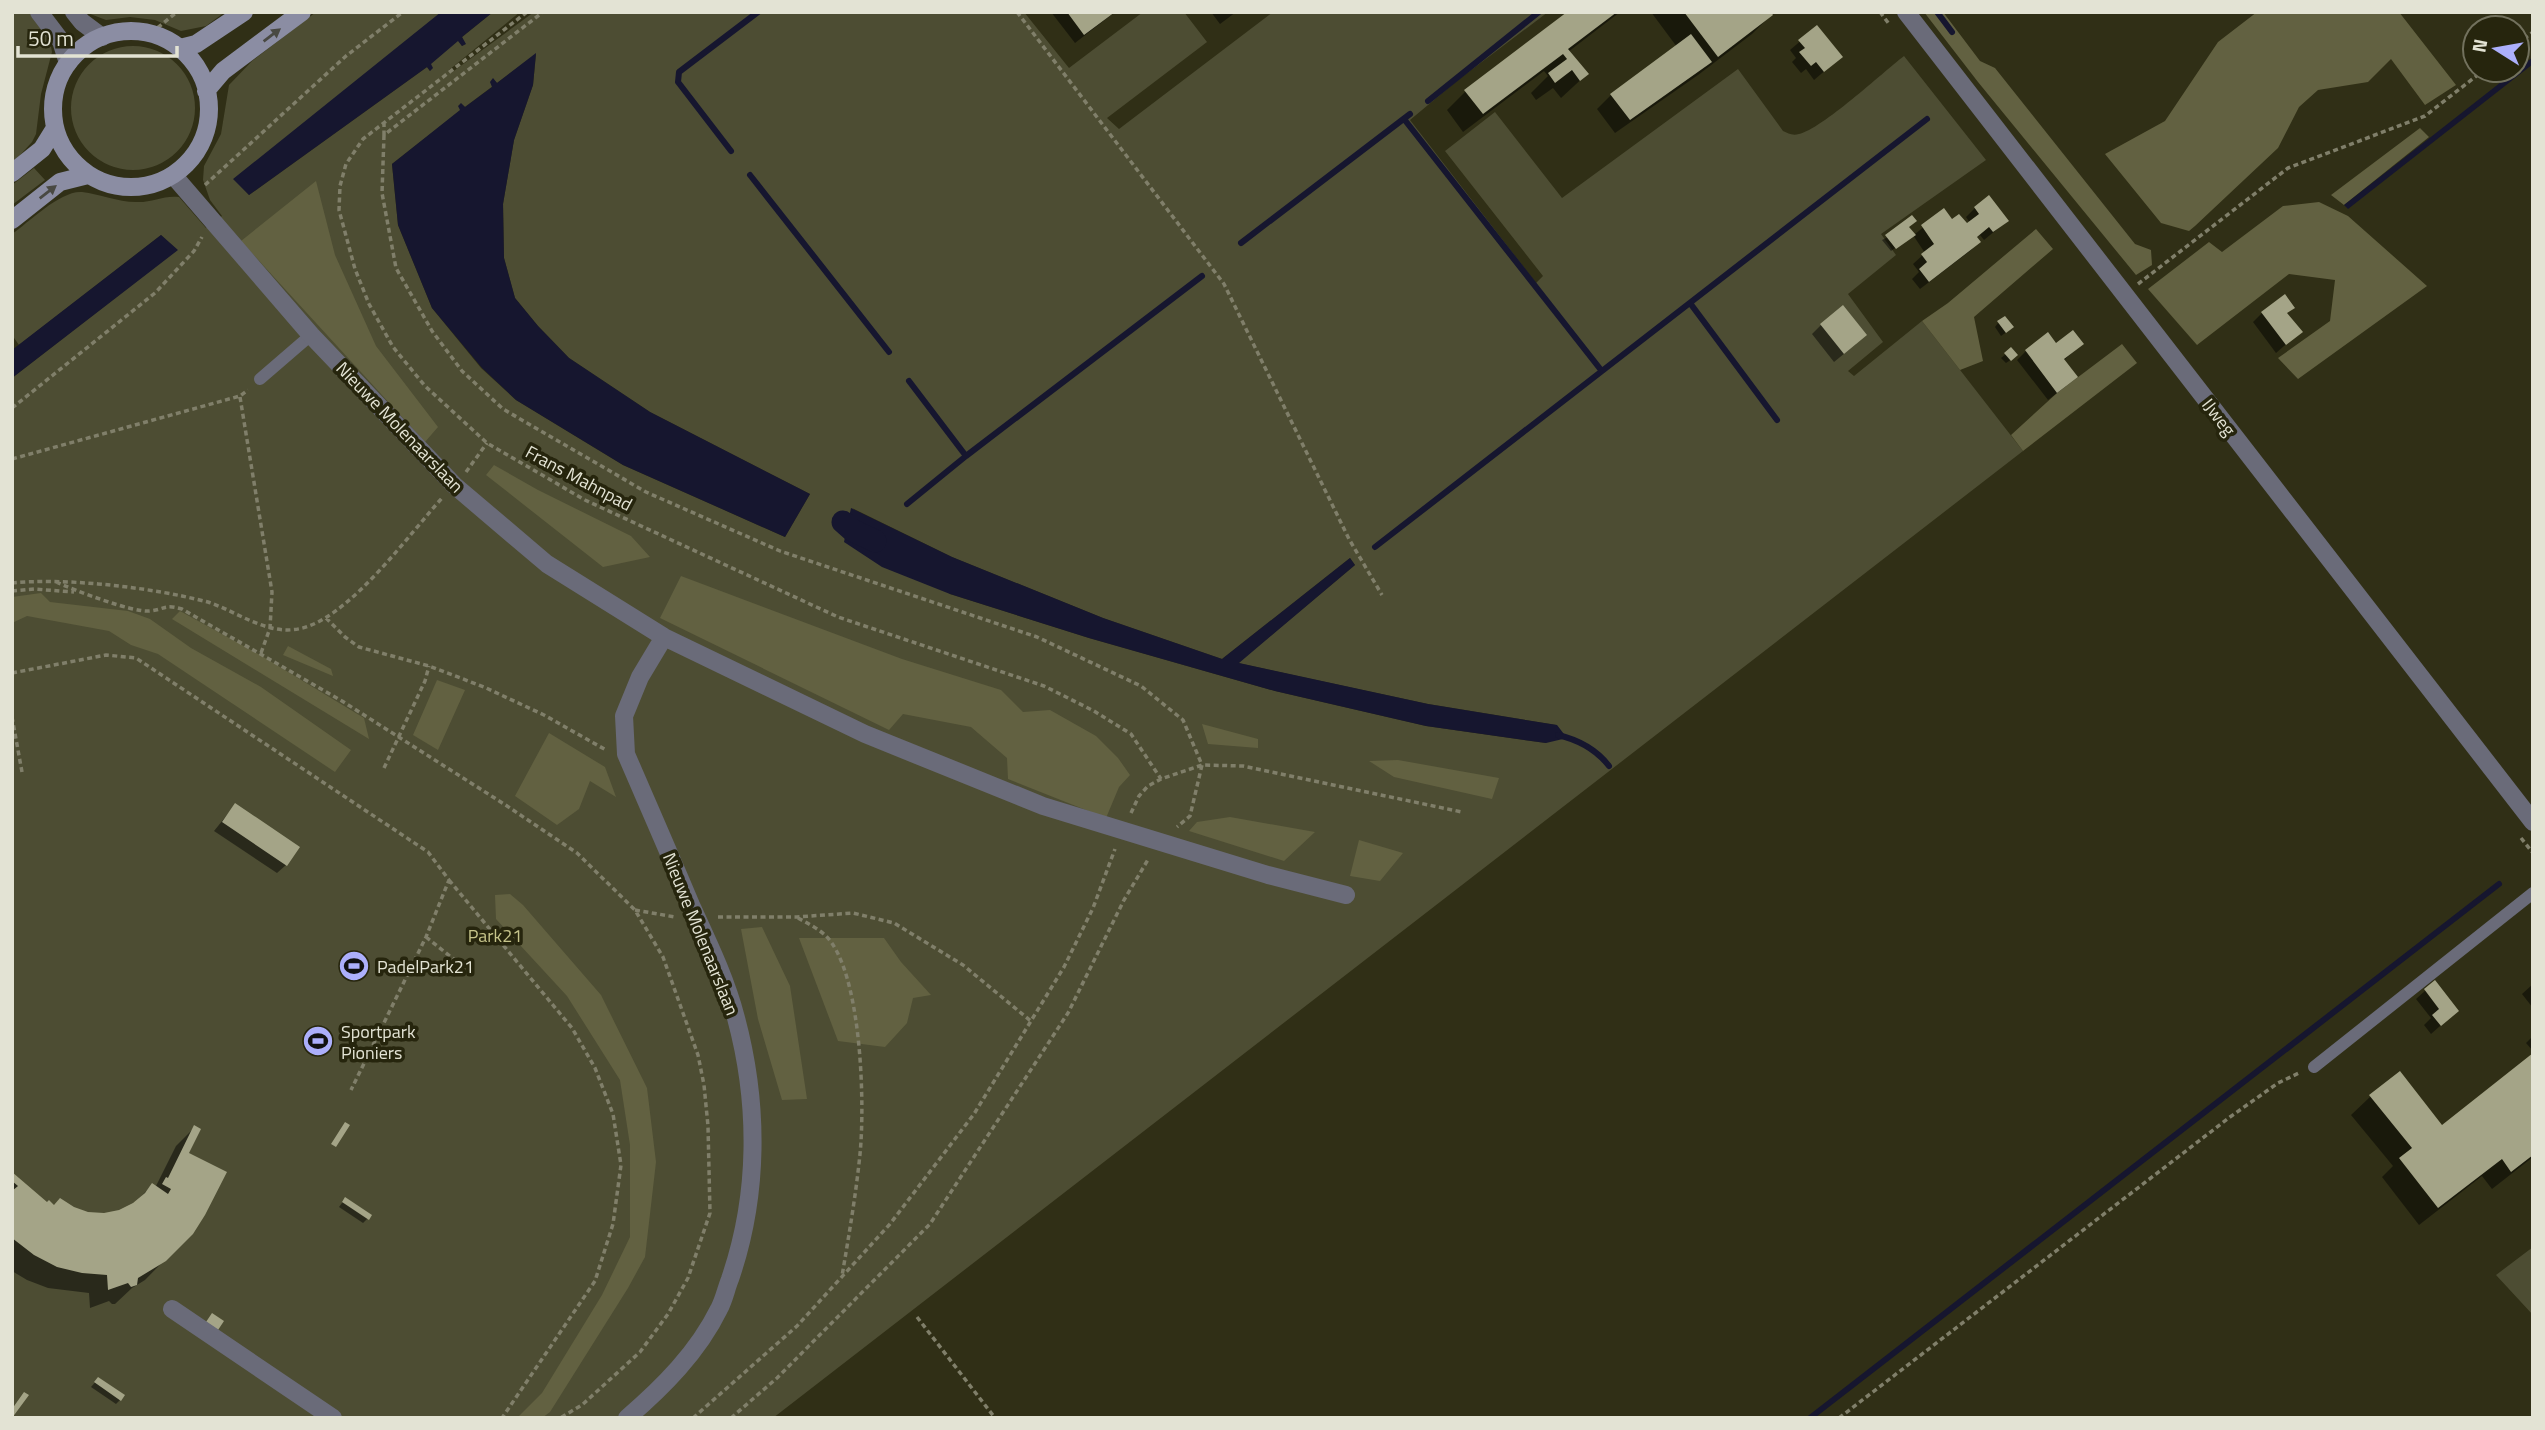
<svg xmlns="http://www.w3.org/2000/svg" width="2545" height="1430" viewBox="0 0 2545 1430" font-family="'Titillium Web',sans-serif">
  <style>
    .green { fill: #4d4d33; fill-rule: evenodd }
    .forest { fill: #626141 }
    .water { fill: #16162f }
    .shadow { fill: #0007 }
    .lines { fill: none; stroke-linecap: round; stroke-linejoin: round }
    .stream { stroke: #16162f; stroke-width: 6 }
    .canal { stroke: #16162f; stroke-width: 23 }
    .building { fill: #a4a487 }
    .path { stroke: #807f6a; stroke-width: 3.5; stroke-dasharray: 5 3.5; stroke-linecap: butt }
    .service { stroke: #6a6b79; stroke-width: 12 }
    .minor { stroke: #6a6b79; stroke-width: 18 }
    .tertiary { stroke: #6a6b79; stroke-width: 18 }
    .secondary { stroke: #8b8da3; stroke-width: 18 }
    .oneway { fill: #494942 }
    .labels { text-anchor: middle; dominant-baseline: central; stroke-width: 7; stroke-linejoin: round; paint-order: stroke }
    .street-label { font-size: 18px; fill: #e3e3d4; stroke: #26250d }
    .park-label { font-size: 18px; fill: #c6c48a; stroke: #26250d }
    .poi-label { font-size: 18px; fill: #e3e3d4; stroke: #26250d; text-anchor: start }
  </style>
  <rect width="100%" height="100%" fill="#302f16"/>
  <path class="green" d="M12,12H31L50,41L52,52L41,94L36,134L32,142L12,164Z
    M85,12H225L206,26L181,31L155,20L130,17L106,20Z
    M316,12H447L234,179L249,195L427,67L430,71V64L458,40L462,46L465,44L462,37L493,12H520L449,70L451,73L534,12H1024L1069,68L1143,12H1184L1207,42L1107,118L1119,129L1273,12H1548L1458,80L1410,120L1536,283L1543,276L1445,151L1495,112L1562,198L1738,69L1783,131C1788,133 1792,136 1799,134C1822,129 1882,73 1904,56L1986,160L1881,234L1896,255L1848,294L1883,342L1848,371L1854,376L1922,321L2023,451L773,1418H12V378L177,250L161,235L19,345L12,335V234C29,222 61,190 82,192C100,194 117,202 136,202C151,203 164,195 179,197L206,228L222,216L210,200L203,180L204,166L221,134L229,85L252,61ZM536,54L533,85L514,140L503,204L504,258L515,298L538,326L569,358L650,412L810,494L785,537L623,465L516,400L481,368L432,308L398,225L392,164L461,110V104L465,107L493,86V79L497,83ZM852,508L952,557L1103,618L1222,659L1350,558L1355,565L1238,663L1428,704L1556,725L1546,743L1426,726L1275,691L1089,638L950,594Z
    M71 108a62 62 0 1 1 124 0a62 62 0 1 1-124 0Z
    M34,168L45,180L12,205V185Z
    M2533,1247V1315L2496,1275Z"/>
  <path class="forest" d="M1924,12H1943L1980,61L1995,68L2135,244L2151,250L2152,265L2136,275L1978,82Z
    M2257,12H2399L2456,85L2425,105L2391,59L2368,82L2318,90L2299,107L2278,148L2195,226L2189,231L2161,223L2105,154L2165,121L2218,42Z
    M2420,128L2429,137L2344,205L2331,195Z
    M316,181L335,255L376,346L438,427L425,442L241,241Z
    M2319,202L2348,216L2427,286L2298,379L2278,358L2330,321L2335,280L2289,274L2197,345L2148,289L2209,242L2222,252L2283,206Z
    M2036,229L2053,249L1974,317L1983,361L1960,370L1922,321L1948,303Z
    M2122,344L2137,363L2023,451L2011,435L2057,393Z
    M494,465L538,490L631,536L650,557L603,567L486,475Z
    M681,576L902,659L1001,690L1023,712L1050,710L1096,736L1118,758L1130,775L1119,787L1106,818L1008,779L1007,758L971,727L903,714L889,730L660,618Z
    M41,593L50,602L128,611L150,619L191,648L261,687L351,750L335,772L158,654L131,645L109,631L27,616L12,623V597Z
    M180,611L260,655L364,718L369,739L172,619Z
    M288,646L331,669L333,676L283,655Z
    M437,680L465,690L438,750L413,735Z
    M1202,724L1258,739V748L1208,744Z
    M549,733L605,767L616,797L590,781L579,809L557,825L515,796Z
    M1398,760L1499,778L1492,799L1394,777L1369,761Z
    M1230,817L1315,832L1284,861L1189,831L1197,822Z
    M1359,840L1403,853L1380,881L1350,876Z
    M510,894L523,905L601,995L647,1088L656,1162L645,1257L628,1288L550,1412L542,1418H517L542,1393L602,1295L630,1237V1145L620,1080L567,996L496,919L495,895Z
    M762,927L790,986L807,1099L782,1100L758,1019L741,929Z
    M799,938H884L901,962L931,995L913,998L907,1023L885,1047L838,1041Z"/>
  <path class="water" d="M441,12H493L462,37L466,44L462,46L458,41L431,64L433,68L430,71L427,67L249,195L233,179Z
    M536,53L533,85L514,140L503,204L504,258L515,298L538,326L569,358L650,412L810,494L785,537L623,465L516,400L482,368L432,308L398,225L392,164L460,110L458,106L461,103L465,107L492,87L490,82L493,78L497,83Z
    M2533,57V64L2348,209L2344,205Z
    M161,235L178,250L12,378V350Z
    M851,508L952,557L1103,618L1222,659L1350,558L1355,565L1239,663L1428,704L1557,725L1567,738L1546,743L1426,726L1275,691L1089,638L950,594L882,567L844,542Z"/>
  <path class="shadow" d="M1051,12H1115L1075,43Z
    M1211,12H1236L1220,24Z
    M1570,12H1620L1568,52L1587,74L1561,98L1553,88L1536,100L1531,93L1548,76L1544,71L1463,132L1447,110L1465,92Z
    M1651,12H1769L1771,15L1752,34L1698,75L1615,133L1597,109L1611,95L1677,47Z
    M1817,27L1841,57L1814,80L1806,69L1801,73L1792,62L1796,58L1790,50Z
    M1975,208L2007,221L1984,240L1980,235L1976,238L1979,242L1970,251L1920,289L1912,279L1919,272L1913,264L1925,253L1913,235L1891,251L1882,240L1908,227L1914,235L1944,210L1952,221L1967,225L1970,223L1966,217Z
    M2262,313L2300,332L2276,353L2253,322Z
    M1998,323L2008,331L2001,336L1995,327Z
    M1821,325L1856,344L1834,362L1812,334Z
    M2082,344L2063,361L2066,386L2048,400L2017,360L2026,351L2056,345Z
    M2011,350L2012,359L2006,363L2001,358Z
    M235,805L286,865L277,873L214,831Z
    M2435,982L2457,1011L2431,1034L2424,1025L2431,1018L2416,999Z
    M2533,984V1008L2522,994Z
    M2533,1036V1051L2526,1043Z
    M2533,1055V1157L2492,1189L2482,1176L2419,1225L2382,1177L2393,1166L2351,1115L2370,1097L2400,1074L2441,1127Z
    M195,1127L187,1152L191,1233L145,1280L132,1288L115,1304H112L109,1301L90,1308L89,1293L48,1288L27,1280L12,1271V1174L47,1205L73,1209L88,1214L104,1215L120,1212L134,1204L152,1185L155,1188L176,1146Z
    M345,1199L370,1216L363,1223L339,1207Z
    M98,1379L120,1400L116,1404L91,1387Z"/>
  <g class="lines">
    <path class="stream" d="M1937,12L1952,32
      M1428,101L1539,12
      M1404,119L1601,370
      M731,151L678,82L679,72L758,12
      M750,175L889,352
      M1241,243L1410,114
      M1690,303L1777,420
      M909,381L966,456
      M907,504L966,456L1202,276
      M1375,547L1927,119
      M1558,735C1579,740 1596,749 1609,766
      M1810,1418L2499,884"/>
    <path class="canal" d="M843,522L852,530L875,541"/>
  </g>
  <path class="building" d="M1067,12H1115L1084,35Z
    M1567,12H1617L1568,49L1589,74L1580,81L1572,70L1555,83L1548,73L1567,59L1563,54L1483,114L1464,90Z
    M1684,12H1771L1773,15L1718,57Z
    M1817,25L1843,57L1824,72L1816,62L1811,66L1799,52L1805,48L1798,40Z
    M1691,34L1712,62L1630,120L1610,94Z
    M1989,195L2009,221L1993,232L1989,227L1977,237L1981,242L1929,282L1919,269L1927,262L1921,254L1934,244L1921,225L1944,208L1952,219L1959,214L1967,223L1979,214L1974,207Z
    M1912,215L1917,221L1909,227L1916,235L1896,249L1885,235Z
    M2285,294L2295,308L2287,313L2303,332L2286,345L2261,312Z
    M1843,305L1867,335L1844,354L1820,324Z
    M2005,316L2014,327L2006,333L1997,321Z
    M2073,330L2084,344L2064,359L2078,377L2057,393L2025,350L2048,332L2056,343Z
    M2011,347L2018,355L2011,361L2004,353Z
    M235,803L300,847L287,866L222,822Z
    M2435,980L2459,1011L2441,1026L2432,1015L2439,1009L2424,989Z
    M2533,1053V1155L2511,1172L2502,1159L2438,1208L2399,1158L2412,1148L2369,1095L2400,1071L2442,1125Z
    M345,1122L350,1125L336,1147L331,1144Z
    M194,1125L201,1129L189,1153L227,1172L205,1215L193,1234L166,1261L138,1278L137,1285L131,1287L128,1283L108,1290L107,1275L82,1273L57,1267L34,1255L12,1238V1191L18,1186L12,1181V1172L47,1202L49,1200L54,1205L60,1198L74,1207L88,1212L104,1213L119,1210L133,1203L145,1193L152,1183L168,1194L171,1189L162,1184L166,1177L168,1178Z
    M345,1197L372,1215L369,1220L342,1202Z
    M212,1313L224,1321L218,1330L206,1322Z
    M98,1377L125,1395L121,1401L94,1382Z
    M24,1392L29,1395L12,1418V1409Z"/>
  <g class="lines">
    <path class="path" d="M527,12L363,139L346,164L340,186L339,210L355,269L369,304L393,347L425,386L487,443L585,500L838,617L1044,686L1094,711L1131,734L1161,779
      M1017,12L1224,284L1349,539L1382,595
      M1880,12L1889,24
      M151,33L177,12
      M2517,44L2533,32
      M384,122V135L543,12
      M384,135L382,193L396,268L432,331L462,371L503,409L646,492L780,551L1037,637L1141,686L1183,720L1202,765L1190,816L1177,827
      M205,185L346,56L403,12
      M2138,284L2288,168L2425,116L2484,70
      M240,397L272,592L270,628L261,653
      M12,408L155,293L194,251L202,237
      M12,459L240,396L248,390
      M466,472L487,443
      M56,582C74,590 133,613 150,611C166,609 164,604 182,609L342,701L504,804L577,853L635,910L663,957L698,1055L704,1085L708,1126L710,1213L688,1278L668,1314L640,1352L582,1405L560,1418
      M12,583C61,578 134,586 182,596C191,598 200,600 208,602C241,613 272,640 309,626C355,609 409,535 442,498
      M12,591L34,589L74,592
      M326,618L345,637L359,647L429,666L484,687L544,715L606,750
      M12,673L106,655L136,658L428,852L449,880L426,937L351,1090
      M12,717L22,772
      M384,768L425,681L429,666
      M1131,813L1139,796L1148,786L1161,779L1202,765L1243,766L1462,812
      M2521,838L2533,853
      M449,880L572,1028L595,1068L613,1114L621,1165L613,1224L595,1281L502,1418
      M635,910L675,917
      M718,917H797L853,913L894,923L963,965L1032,1022
      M798,918C807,923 817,928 825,935C862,970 865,1105 860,1154C856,1194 849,1235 842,1276
      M426,937L461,965
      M917,1317L995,1418
      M693,1418L797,1326L890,1224L974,1114L1064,967L1093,908L1115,849
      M731,1418L777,1378L930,1224L1068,1013L1124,900L1149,858
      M1839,1418L2230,1117L2278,1083L2299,1073"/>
    <path class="service" d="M260,379L311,335
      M2314,1067L2533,893"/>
    <path class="minor" d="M173,175L311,335L454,485L547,564L664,637L865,734L1043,806L1268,875L1346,895
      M172,1309L333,1418
      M627,1418C663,1387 698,1352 719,1309C724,1300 726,1289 730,1279C759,1195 759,1104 736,1018C726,979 708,942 691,905C670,855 648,805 626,754L624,716L640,677L664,637"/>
    <path class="tertiary" d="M39,12L61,41L68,63
      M74,12L82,22L102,37
      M1906,12L2533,822"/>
    <path class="secondary" d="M53 109a78 78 0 1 1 156 0a78 78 0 1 1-156 0Z
      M180,48L196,44L244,12
      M206,91L223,71L302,12
      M12,173L42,149L55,128
      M12,220L60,182L88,175"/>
  </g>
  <defs><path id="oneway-solid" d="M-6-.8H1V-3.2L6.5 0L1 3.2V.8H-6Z" transform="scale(1.75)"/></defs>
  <g class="oneway">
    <use href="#oneway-solid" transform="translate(272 35) rotate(-37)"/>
    <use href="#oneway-solid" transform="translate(48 192) rotate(-38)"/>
  </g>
  <defs>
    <g id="stadium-disc" transform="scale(1.575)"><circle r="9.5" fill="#acaffb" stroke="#26250d"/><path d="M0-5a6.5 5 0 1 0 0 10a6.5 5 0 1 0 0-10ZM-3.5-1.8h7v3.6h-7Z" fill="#111"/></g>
  </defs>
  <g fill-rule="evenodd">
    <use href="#stadium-disc" x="354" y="966"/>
    <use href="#stadium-disc" x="318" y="1041"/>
  </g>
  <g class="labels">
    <g class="street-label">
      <text transform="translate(2219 417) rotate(52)">IJweg</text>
      <text transform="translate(400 427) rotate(46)">Nieuwe Molenaarslaan</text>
      <text transform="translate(579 478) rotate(28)">Frans Mahnpad</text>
      <text transform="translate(701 934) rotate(68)">Nieuwe Molenaarslaan</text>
    </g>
    <g class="park-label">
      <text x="495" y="935">Park21</text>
    </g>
    <g class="poi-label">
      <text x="377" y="966">PadelPark21</text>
      <text x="341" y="1031">Sportpark<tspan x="341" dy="21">Pioniers</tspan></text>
    </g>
  </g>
  <rect width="2545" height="1430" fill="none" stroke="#e3e3d4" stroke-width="28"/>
  <g transform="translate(2496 49) rotate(281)"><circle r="33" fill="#26250d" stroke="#72715d" stroke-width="2"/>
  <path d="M0-5L12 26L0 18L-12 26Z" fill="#acaffb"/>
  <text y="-10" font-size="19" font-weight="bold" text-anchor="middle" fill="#e3e3d4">N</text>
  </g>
  <path d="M18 46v10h159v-10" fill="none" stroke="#e3e3d4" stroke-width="3.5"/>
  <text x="28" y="46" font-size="21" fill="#e3e3d4" stroke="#26250d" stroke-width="5" paint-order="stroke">50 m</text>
</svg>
